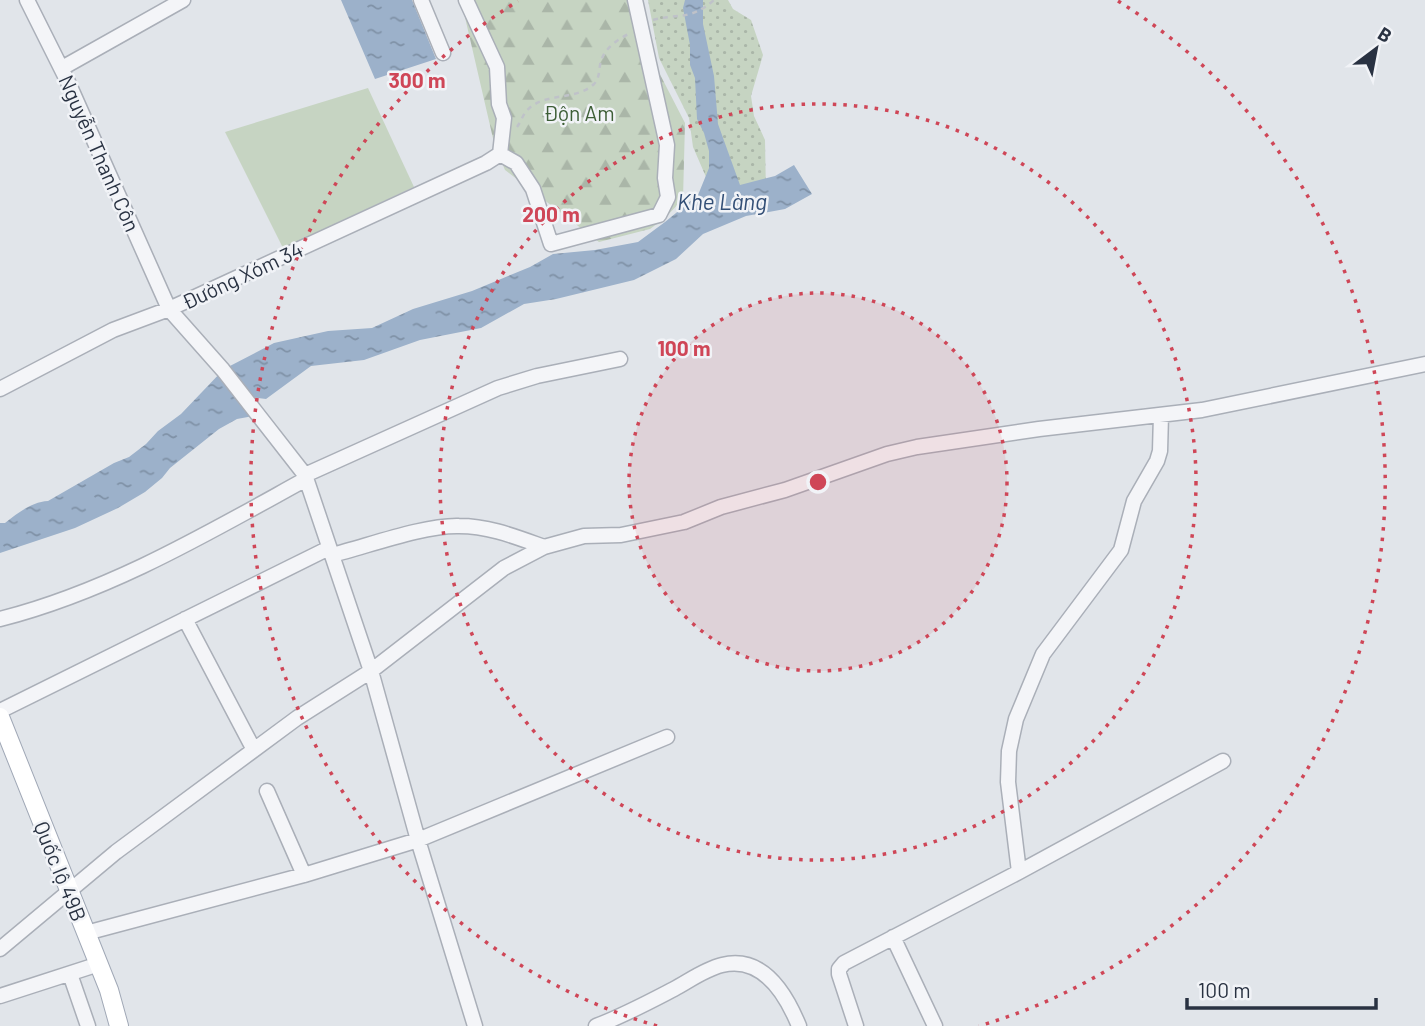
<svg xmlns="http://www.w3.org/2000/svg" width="1425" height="1026" viewBox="0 0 1425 1026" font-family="Barlow,sans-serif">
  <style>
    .grass { fill: url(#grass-dots) }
    .forest { fill: url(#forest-firs) }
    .garden { fill: #c6d4c2 }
    .water { fill: url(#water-ripples) }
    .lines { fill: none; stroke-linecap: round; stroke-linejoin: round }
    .minor-casing { stroke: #aaafb8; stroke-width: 17 }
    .major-casing { stroke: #a0a8b6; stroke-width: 20 }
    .path { stroke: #bfc2c9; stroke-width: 2.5; stroke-dasharray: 5 5; stroke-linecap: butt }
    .minor { stroke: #f4f5f8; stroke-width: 14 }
    .major { stroke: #fff; stroke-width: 18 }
    .ring { fill: none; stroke: #cf4657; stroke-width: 3.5; stroke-dasharray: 3.5 7 }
    .labels { text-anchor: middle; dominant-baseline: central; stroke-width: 5; stroke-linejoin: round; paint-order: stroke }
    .park-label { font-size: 21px; fill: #3d5e36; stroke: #f1f3f7 }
    .street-label { font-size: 21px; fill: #293242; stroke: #f1f3f7 }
    .water-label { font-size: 23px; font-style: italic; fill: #334f76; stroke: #f1f3f7 }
    .centre { fill: #cf4657; stroke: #f1f3f7; stroke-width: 3.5 }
    .ring-label { font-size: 21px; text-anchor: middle; font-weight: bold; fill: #cf4657; stroke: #f1f3f7; stroke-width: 5; stroke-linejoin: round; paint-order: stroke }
  </style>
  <defs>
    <pattern id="grass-dots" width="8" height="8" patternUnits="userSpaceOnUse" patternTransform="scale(1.75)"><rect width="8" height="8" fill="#c6d4c2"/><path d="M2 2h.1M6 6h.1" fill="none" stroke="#aab6a8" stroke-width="1.8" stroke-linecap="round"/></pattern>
    <pattern id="forest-firs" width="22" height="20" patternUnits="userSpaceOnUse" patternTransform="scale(1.75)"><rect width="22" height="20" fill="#c6d4c2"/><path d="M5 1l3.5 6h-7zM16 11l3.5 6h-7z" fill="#aab6a8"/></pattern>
    <pattern id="water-ripples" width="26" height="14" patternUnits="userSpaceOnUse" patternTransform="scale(1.75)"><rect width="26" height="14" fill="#9cb1ca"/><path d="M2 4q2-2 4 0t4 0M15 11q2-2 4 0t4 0" fill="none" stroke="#7f91a6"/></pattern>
  </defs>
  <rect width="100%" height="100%" fill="#e1e5ea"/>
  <path class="grass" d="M648,0H728L733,9L751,20L763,55L751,96L754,116L765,140L766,194L692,230L706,177L693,147L689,118L659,58Z"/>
  <path class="forest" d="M461,0H635L650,55L685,123L683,199L665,218L650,229L599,242L505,170L495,147Z"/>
  <path class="garden" d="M368,88L414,187L283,248L225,132Z"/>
  <path class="water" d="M341,0H412L436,59L375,79Z
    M685,0H703V24L714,76L718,124L740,185L775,176L794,165L812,194L785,209L746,216L703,234L676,259L634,280L556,299L524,304L481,328L420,340L364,360L311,366L266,399L250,397L228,367L274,343L328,331L372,328L413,309L472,291L530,267L553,254L595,250L638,242L665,222L698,195L709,168V151L704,133L697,119L695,78L690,65V45L683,8Z
    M223,370L259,415L237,419L219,429L170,468L162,478L145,492L118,508L75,528L0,553V523H5C18,513 31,502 48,501L114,463L129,457L146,444L158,431L181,414Z"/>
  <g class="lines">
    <g class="minor-casing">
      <path id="minor" d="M27,0L68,82L169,309L223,370L305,475L371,671L418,840L475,1026
        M421,0L443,53
        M62,68L183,0
        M500,154L516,163L533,189L551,244L659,215L668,197L665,178L667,145L635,0
        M0,389L113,330L169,309L486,163L500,154L504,118L499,104L497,67L466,0
        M305,475L498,388L537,376L620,359
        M332,555C368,546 424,525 459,526C489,526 516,537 544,547
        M0,619C110,591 208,533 306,479
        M185,619L254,750
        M0,711L329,548
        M267,791L304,875
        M1019,872L1008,782L1009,751L1016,719L1043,654L1121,550L1134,501L1157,461L1160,451L1161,415
        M86,933L304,875L418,840L667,737
        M893,937L935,1026
        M0,949L116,852L297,718L371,671L504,568L544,547L584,536L621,535L684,522L721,507L785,490L887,454L917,447L1039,429L1202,410L1425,364
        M70,974L88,1026
        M0,996L99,964
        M596,1026C623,1016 649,1002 674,989C689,981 705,969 722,965C763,955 786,994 799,1026
        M856,1026L839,974V969L844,963L1019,872L1223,761"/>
    </g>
    <g class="major-casing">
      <path id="major" d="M0,717L109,990L119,1026"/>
    </g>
    <path class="path" d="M653,20C679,13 690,21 714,0
      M517,127C520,123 522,117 525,113C541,91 575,102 594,84C601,77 598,67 602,58C606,48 619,38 629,34"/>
    <use href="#minor" class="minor"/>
    <use href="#major" class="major"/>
  </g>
  <circle cx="818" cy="482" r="189" fill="#cf4657" fill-opacity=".12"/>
  <g class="ring">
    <circle cx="818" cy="482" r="189"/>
    <circle cx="818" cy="482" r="378"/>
    <path d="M657 1026A567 567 0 0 1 518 1M1118 1A567 567 0 0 1 979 1026"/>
  </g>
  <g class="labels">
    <g class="park-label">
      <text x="579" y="112">Độn Am</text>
    </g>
    <g class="street-label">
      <text transform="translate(100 153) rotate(66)">Nguyễn Thanh Côn</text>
      <text transform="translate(242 275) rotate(-25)">Đường Xóm 34</text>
      <text transform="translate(61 871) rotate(68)">Quốc lộ 49B</text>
    </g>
    <g class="water-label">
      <text x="722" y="201">Khe Làng</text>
    </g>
  </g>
  <circle cx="818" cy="482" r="10" class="centre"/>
  <g class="ring-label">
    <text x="417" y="88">300 m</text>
    <text x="551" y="222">200 m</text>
    <text x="684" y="356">100 m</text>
  </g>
  <g transform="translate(1376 49) rotate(32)" stroke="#f1f3f7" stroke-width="5" paint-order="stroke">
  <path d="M0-5L12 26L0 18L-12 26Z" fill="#293242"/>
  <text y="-10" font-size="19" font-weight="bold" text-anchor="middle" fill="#293242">B</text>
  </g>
  <path d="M1187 998v10h189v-10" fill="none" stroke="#293242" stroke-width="3.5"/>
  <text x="1198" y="998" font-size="21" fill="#293242" stroke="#f1f3f7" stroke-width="5" paint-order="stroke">100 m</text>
</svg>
